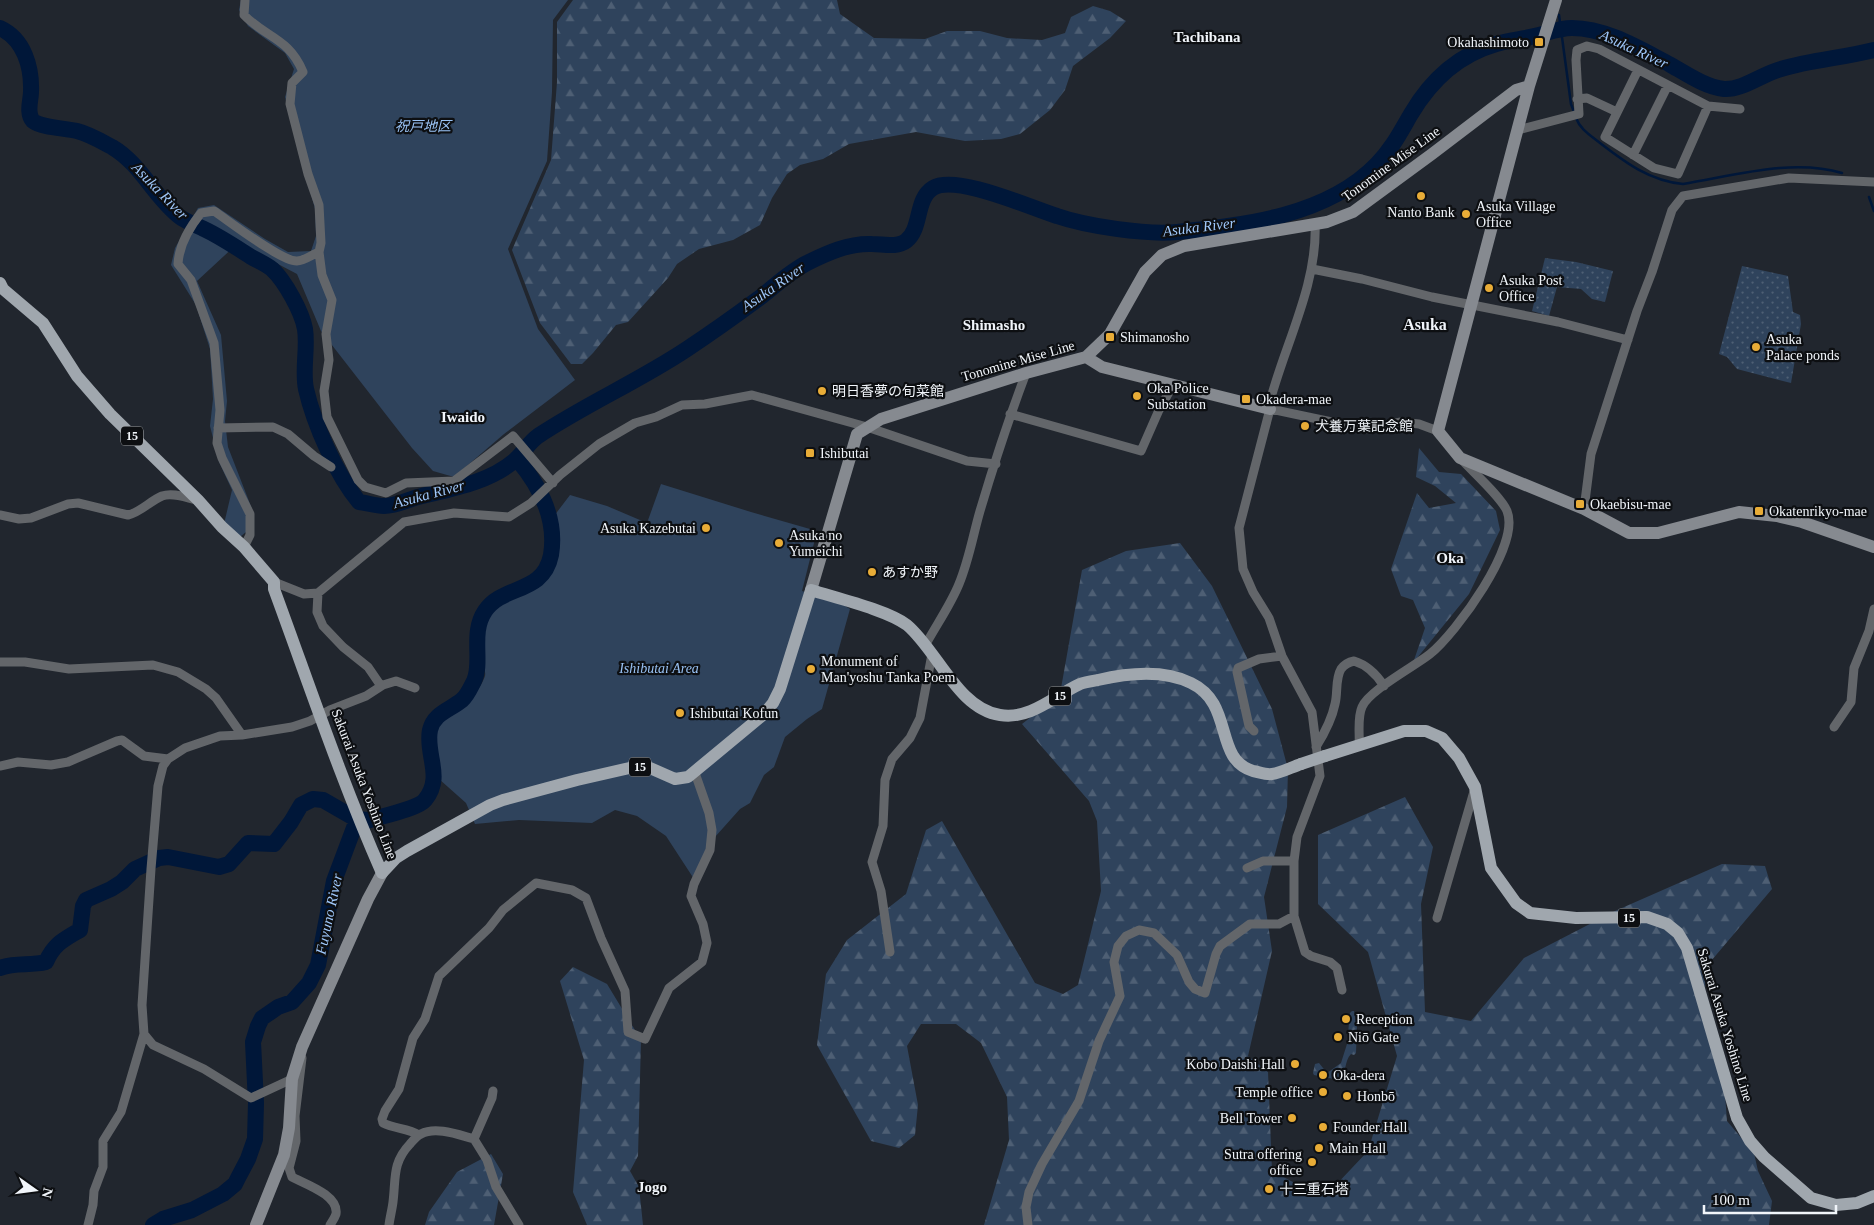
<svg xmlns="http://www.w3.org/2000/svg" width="1874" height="1225" viewBox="0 0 1874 1225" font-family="'Times New Roman','Noto Sans JP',serif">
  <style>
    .grass { fill: url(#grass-dots) }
    .forest { fill: url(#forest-firs) }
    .park { fill: #2f435c }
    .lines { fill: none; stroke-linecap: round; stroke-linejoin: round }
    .stream { stroke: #001739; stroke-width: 2.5 }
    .river { stroke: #001739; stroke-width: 16 }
    .street { stroke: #63666a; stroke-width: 9 }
    .secondary { stroke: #868a90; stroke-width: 12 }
    .primary { stroke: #a0a7ae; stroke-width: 12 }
    .primary-bridge { stroke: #a0a7ae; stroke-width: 12 }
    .poi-dot { fill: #e8ac37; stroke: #0d0f12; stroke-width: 2 }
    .labels { text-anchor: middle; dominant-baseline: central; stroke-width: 4.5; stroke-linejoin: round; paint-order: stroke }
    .shield { fill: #0d0f12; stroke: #adb0b4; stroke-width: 1 }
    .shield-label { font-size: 12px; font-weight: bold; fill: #f1f5fa }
    .poi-label { font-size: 14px; fill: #f1f5fa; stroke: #0d0f12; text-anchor: start }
    .park-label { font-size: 14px; font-style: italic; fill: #99c2f4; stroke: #0d0f12 }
    .street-label { font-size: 14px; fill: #f1f5fa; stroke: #0d0f12 }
    .neighbourhood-label { font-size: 15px; font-weight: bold; fill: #f1f5fa; stroke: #0d0f12 }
    .water-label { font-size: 15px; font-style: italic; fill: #9fc8fb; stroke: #0d0f12 }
    .quarter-label { font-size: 16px; font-weight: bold; fill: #f1f5fa; stroke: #0d0f12 }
  </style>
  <defs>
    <pattern id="grass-dots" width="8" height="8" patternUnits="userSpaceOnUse" patternTransform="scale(1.25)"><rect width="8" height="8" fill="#2f435c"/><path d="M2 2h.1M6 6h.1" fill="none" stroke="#4e5f74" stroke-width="1.8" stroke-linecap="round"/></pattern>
    <pattern id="forest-firs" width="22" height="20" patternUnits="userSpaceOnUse" patternTransform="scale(1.25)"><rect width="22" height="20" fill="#2f435c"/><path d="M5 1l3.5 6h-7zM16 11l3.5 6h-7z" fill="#4e5f74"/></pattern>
  </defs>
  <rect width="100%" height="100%" fill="#21262e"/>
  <path class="grass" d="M1545,258L1576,262L1613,271L1605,302L1592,299L1581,289L1557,287L1549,316L1532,311Z
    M1742,266L1788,276L1793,312L1800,315L1801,324L1791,383L1737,369L1727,357L1719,354Z"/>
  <path class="forest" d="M573,0H837L840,14L874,38L925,39L947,31H980L1007,38L1042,40L1065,33L1071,17L1093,6L1110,11L1126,21L1110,38L1073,66L1065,90L1050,110L1020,134L1001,139L965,141L916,132L849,144L823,159L800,165L787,174L772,198L760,225L733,240L699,249L677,264L668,278L628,322L616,325L593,353L582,364H571L540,323L512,250L551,160L557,82V22Z
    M1419,448L1439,472L1461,474L1496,511L1500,530L1469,594L1413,663L1425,628L1413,600L1401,596L1391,569L1417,493L1429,508L1456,503L1435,486L1416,477Z
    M1180,543L1212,586L1272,709L1288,769L1287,807L1264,897L1272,951L1248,1056L1268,1072L1272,1171L1308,1190L1334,1187L1368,1151L1397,1056L1368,952L1318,904V835L1405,797L1433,847L1421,904L1425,1012L1471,1021L1524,958L1615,911L1722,864L1765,866L1772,889L1711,961L1702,997L1723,1068L1727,1121L1754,1153L1758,1171L1772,1201L1769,1225H984L1009,1140L1007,1097L981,1043L956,1024H921L907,1046L918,1105L915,1135L899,1148L871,1141L817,1045L826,974L847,940L906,894L926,830L942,821L1035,983L1063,994L1078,985L1101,891L1097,821L1089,801L1022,724L1060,694L1082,570L1126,551Z
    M573,967L607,984L641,1040L638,1156L630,1171L639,1187L643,1225H587L573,1192L584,1060L560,981Z
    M1352,1011H1354L1357,1025L1356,1053L1354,1055L1351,1054C1344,1061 1347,1073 1339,1080L1314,1075L1313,1073L1315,1064L1319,1063L1327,1073L1341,1063L1347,1044L1350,1013Z
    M491,1154L503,1174L494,1225H425L429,1212L457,1172Z"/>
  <path class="park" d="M241,0H568L553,20L552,92L547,161L508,249L538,329L575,380L504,434L454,477L433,471L412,448L321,331L297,274L238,243L197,281L221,335L227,401L225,421L228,447L252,509L253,526L240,537L224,524L232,490L219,462L210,426L213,399L210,349L196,305L171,265L175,248L198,208L214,205L265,239L288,252L311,251L316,236L315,209L285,97L294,69L285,53L248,26L239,10Z
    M661,484L751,512L817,531L802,591L842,604L850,609L822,709L807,719L785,737L774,767L764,775L750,803L740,809L715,837L694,879L666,836L637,816L615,810L592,823L519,820L475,824L466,803L439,779L440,763L434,737L439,720C456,710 478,697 485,676C486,671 483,663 482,657C480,643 481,626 488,613C492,606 503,601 510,598C518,594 527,592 534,588C560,573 558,541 554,516L570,495L607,506L647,523Z"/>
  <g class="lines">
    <path class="stream" d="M1559,15L1571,104L1574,112
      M1576,118C1580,129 1590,135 1600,143C1626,163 1650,181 1683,184C1733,176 1792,158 1842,173
      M1869,197L1874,211"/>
    <path class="river" d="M0,28C24,39 32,67 31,92C31,100 26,113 33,121C42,128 66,128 77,131C89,134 101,141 112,147C141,164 154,197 180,217C187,222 196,225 204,229C221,237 237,248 253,258C259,261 267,265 272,269C285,281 302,312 305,329C308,348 302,370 306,389C314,424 336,474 359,502C367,503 376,506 384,506C396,506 407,500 418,497C450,489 488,483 514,461C523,454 528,443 538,436C586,404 639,381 687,349C711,333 735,316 758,299C774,287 789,272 807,263C827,253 849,243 872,244C883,244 897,248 906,241C922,229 915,199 933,188C956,174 1031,208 1057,216C1086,226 1146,235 1177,232C1245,225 1327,216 1377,164C1392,149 1401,131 1411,114C1431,80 1458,55 1496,44C1510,40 1524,39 1539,35C1550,32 1560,28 1572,28C1606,28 1640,49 1669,64C1685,73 1705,87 1724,89C1743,90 1762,74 1781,69C1811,60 1843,58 1874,50
      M0,968C15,962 30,966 46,962C54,944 63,940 80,930L83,906L86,900L111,889L122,882L135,869L159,858L168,857L219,867L229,864L248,843L274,844L291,822L301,805L313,799L323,800L356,819L368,820
      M153,1225L163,1219L192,1210L223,1194L235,1184L238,1178L248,1159L255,1139L256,1103L253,1042L258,1026L262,1018L278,1007L292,1002L309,983L318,965L334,881L355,825C371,818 417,810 425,800C444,777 425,754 430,730C434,713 450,710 462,700C467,696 471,687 474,681C483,662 470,633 485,611C503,584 543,595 551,555C557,519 540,486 517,459"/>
    <path class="street" d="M245,0L244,15C266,38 289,38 303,72L292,83L290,104L308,174L319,205L321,243L319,252L322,275L332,300L326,334L329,360L324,391L327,417L358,480L365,487L386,493L406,483L454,481L513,436L553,483
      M1638,70L1605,137L1654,168L1678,174L1708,106
      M1577,99L1587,98L1617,112
      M1518,130L1579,114L1576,60L1577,50L1587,46L1599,49L1708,106L1740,109
      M1633,155L1668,85
      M1312,269L1362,279L1432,297L1558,322L1628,340
      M1268,409C1282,350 1318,286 1315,224
      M1010,414L1141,451L1159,410L1173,385
      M218,428L273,427L288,434L314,456L331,467
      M1584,509L1591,454L1637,311L1652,272L1672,210L1683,196L1789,178L1874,182
      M0,515L19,519L31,518L68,504L78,503L128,515C141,512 150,501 162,496C173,492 187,498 197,500
      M244,547L250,535V514L222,458L217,443L220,410L214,343L191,280L178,264C179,245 189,228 201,213L214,211C229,221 282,262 297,261C304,261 313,254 319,252
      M274,582L304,594L318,593L404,522L454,513L509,517L531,503L560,475L599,444L635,423L656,417L682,405L705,404L752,395L867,427L967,461L996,464
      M318,593L317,612L323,626L343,647L368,667L381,686
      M926,644C937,624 951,604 959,584C969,560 973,535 980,511C994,464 1009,418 1026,373
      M0,662H25L69,669L153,665L178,672L206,689L216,698L242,735
      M1834,727L1851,702L1854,668L1869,631L1874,609
      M1254,731L1249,726L1237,672L1238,668L1259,659L1282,656
      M1359,745C1360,734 1357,718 1362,707C1368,691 1415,666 1430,654C1456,633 1521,545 1507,511C1501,497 1474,473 1462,460
      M1316,747C1324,734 1332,719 1335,704C1338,693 1335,679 1341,669C1344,665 1349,662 1354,661C1367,665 1377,675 1384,686
      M0,766L18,762L51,765L68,762L117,741L122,740L144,756L168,759
      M1247,868L1263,861H1294
      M1437,918L1475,788
      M890,952L881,891L872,862L883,826L885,780L892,759L910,738L920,718L932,654
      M1342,990L1337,968L1330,962L1311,956L1305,952L1294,916V861L1297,837L1320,776L1312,712L1282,656L1269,618L1253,592L1243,569L1239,528L1270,409L1365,429L1401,422L1419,424L1438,431
      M144,1034L153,1045L204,1069L251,1098L292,1079
      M302,1058L295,1116L296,1141L289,1168L292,1177C305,1184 339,1195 336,1214C335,1217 332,1222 330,1225
      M419,1135C408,1128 395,1129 383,1123L382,1119L385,1111L399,1089L413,1038L425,1019L439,976L489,928L503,910L536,883L572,890L586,898L601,938L625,991L628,1032L645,1039L669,988L702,962L707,943L703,924L691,896L694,884L710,850L712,830L709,813L695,773
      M474,1139L492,1098L493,1091
      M88,1225L93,1205L94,1191L103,1167V1141L121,1112L144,1034L142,1005L151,869L158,786L163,766L168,759L185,748L220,736L242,735L292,727L310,721L330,710L366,696L383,685L396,681L415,688
      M389,1225C390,1217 392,1210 393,1202C396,1178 392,1163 410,1144C413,1141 416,1136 421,1134C436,1126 459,1135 474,1139L487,1160L496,1187L519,1225
      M1028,1225L1026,1207L1029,1192L1042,1164L1079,1101L1099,1041L1120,996L1114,962L1118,946L1126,936L1139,930L1154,933L1177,955L1189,982L1195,989L1205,993L1216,954L1220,946L1250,924H1279L1294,916"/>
    <path class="secondary" d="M1556,0L1529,86L1438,431L1460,458L1584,509L1629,533H1658L1739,512L1777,516L1802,522L1874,547
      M1086,357L1102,367L1270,409
      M811,590L857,434L881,419L1026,373L1086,357L1110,334L1145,272L1162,255L1184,246L1327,222L1353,212L1432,154L1516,90L1529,86
      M256,1225L284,1155L289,1128L292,1079L302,1047L368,899L382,873"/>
    <path class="primary" d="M0,283L3,289L43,323L77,376L110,414L198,500L222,527L244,547L274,582V589C309,684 341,780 382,873L396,858L407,851L490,805L503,800L577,780L634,767L650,768L675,779L688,777L764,714L773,703L780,689L811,590C836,598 887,610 907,625C937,650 958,709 1000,715C1031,720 1054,696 1080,684C1085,682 1092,681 1098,680C1128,673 1163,669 1191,683C1235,704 1213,759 1253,771C1259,772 1266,775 1272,774C1281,773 1292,767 1301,764
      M1325,756L1404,731H1426L1442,738L1459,758L1475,787L1491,868L1516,903L1530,913L1576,918L1647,917L1667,924L1678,933L1687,948L1737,1118L1750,1141L1764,1157L1811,1198L1836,1205L1857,1203L1874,1196"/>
    <path class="primary-bridge" d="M1301,764L1325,756"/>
  </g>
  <g class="poi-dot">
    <rect x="1534" y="37" width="10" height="10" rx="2.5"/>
    <circle cx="1421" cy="196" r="5"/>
    <circle cx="1466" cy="214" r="5"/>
    <circle cx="1489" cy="288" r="5"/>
    <rect x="1105" y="332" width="10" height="10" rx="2.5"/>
    <circle cx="1756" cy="347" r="5"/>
    <circle cx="822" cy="391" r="5"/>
    <circle cx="1137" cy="396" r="5"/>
    <rect x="1241" y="394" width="10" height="10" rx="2.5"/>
    <circle cx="1305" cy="426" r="5"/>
    <rect x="805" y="448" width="10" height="10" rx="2.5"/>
    <rect x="1575" y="499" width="10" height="10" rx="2.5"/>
    <rect x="1754" y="506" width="10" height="10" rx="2.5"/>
    <circle cx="706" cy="528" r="5"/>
    <circle cx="779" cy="543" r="5"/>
    <circle cx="872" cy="572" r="5"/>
    <circle cx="811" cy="669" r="5"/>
    <circle cx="680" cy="713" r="5"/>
    <circle cx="1346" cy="1019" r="5"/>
    <circle cx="1338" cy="1037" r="5"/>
    <circle cx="1295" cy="1064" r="5"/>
    <circle cx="1323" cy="1075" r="5"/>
    <circle cx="1323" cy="1092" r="5"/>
    <circle cx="1347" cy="1096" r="5"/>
    <circle cx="1292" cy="1118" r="5"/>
    <circle cx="1323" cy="1127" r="5"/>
    <circle cx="1319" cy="1148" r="5"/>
    <circle cx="1312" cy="1162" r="5"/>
    <circle cx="1269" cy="1189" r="5"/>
  </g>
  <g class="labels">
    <g class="shield">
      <rect x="121" y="426.5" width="22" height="19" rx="4"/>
      <rect x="1049" y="686.5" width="22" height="19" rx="4"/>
      <rect x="629" y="757.5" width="22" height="19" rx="4"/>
      <rect x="1618" y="908.5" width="22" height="19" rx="4"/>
    </g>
    <g class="shield-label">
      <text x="132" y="436">15</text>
      <text x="1060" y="696">15</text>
      <text x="640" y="767">15</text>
      <text x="1629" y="918">15</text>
    </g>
    <g class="poi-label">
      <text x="1529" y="42" text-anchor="end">Okahashimoto</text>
      <text x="1476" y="206">Asuka Village<tspan x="1476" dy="16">Office</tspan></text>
      <text x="1421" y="212" text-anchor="middle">Nanto Bank</text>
      <text x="1499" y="280">Asuka Post<tspan x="1499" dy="16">Office</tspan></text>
      <text x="1120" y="337">Shimanosho</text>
      <text x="1766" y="339">Asuka<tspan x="1766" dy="16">Palace ponds</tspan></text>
      <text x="1147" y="388">Oka Police<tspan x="1147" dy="16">Substation</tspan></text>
      <text x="832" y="391">明日香夢の旬菜館</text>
      <text x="1256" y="399">Okadera-mae</text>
      <text x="1315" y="426">犬養万葉記念館</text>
      <text x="820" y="453">Ishibutai</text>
      <text x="1590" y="504">Okaebisu-mae</text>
      <text x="1769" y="511">Okatenrikyo-mae</text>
      <text x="696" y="528" text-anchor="end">Asuka Kazebutai</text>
      <text x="789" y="535">Asuka no<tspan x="789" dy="16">Yumeichi</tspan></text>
      <text x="882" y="572">あすか野</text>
      <text x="821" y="661">Monument of<tspan x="821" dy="16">Man'yoshu Tanka Poem</tspan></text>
      <text x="690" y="713">Ishibutai Kofun</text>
      <text x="1356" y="1019">Reception</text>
      <text x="1348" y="1037">Niō Gate</text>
      <text x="1285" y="1064" text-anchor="end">Kobo Daishi Hall</text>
      <text x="1333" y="1075">Oka-dera</text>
      <text x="1313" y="1092" text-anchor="end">Temple office</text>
      <text x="1357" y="1096">Honbō</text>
      <text x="1282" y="1118" text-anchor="end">Bell Tower</text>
      <text x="1333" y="1127">Founder Hall</text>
      <text x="1329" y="1148">Main Hall</text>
      <text x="1302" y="1154" text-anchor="end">Sutra offering<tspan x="1302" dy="16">office</tspan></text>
      <text x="1279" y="1189">十三重石塔</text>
    </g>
    <g class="park-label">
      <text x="423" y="126">祝戸地区</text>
      <text x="659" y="668">Ishibutai Area</text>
    </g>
    <g class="street-label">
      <text transform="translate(1391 164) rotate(-36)">Tonomine Mise Line</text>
      <text transform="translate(1018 361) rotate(-16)">Tonomine Mise Line</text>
      <text transform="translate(364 784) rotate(69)">Sakurai Asuka Yoshino Line</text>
      <text transform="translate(1725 1025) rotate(73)">Sakurai Asuka Yoshino Line</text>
    </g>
    <g class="neighbourhood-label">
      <text x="1207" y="37">Tachibana</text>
      <text x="994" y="325">Shimasho</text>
      <text x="463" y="417">Iwaido</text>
      <text x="1450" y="558">Oka</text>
      <text x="652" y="1187">Jogo</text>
    </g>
    <g class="water-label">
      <text transform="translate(1634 49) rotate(25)">Asuka River</text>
      <text transform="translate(160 191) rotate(46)">Asuka River</text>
      <text transform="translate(1199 227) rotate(-7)">Asuka River</text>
      <text transform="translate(773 287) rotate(-35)">Asuka River</text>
      <text transform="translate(429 494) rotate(-15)">Asuka River</text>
      <text transform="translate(329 914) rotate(-78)">Fuyuno River</text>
    </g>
    <g class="quarter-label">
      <text x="1425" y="324">Asuka</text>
    </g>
  </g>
  <g transform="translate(35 1190) rotate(104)" stroke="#0d0f12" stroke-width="4" paint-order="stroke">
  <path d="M0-4L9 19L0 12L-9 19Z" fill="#f1f5fa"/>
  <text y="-8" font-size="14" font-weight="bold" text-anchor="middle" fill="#f1f5fa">N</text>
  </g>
  <path d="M1704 1205v8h132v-8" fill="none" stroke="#f1f5fa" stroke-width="2.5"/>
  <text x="1712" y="1205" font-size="15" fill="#f1f5fa" stroke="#0d0f12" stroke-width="4" paint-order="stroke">100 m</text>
</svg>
